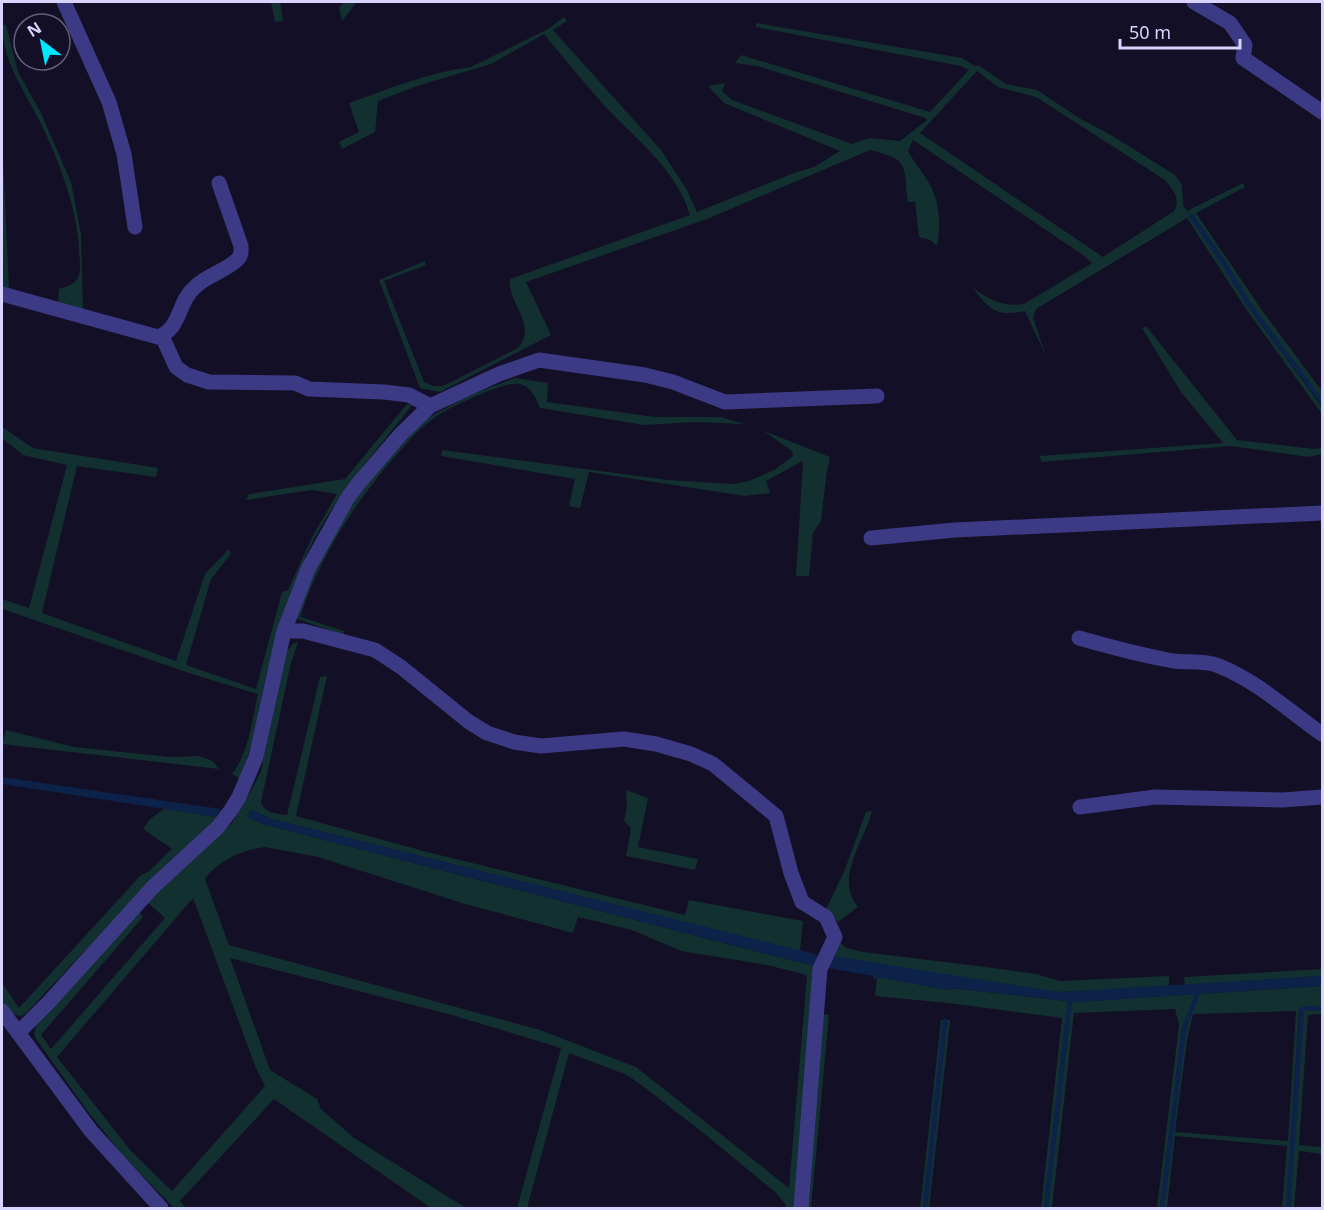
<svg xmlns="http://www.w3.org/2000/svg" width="1324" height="1210" viewBox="0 0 1324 1210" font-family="'Noto Sans',sans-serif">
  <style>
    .green { fill: #12302f; fill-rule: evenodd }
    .water { fill: #0c2248 }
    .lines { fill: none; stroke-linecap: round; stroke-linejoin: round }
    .stream { stroke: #0c2248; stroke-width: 4.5 }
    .minor { stroke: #3d3a85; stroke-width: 15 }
  </style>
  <rect width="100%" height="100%" fill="#130f26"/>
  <path class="green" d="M271,2H280L283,21L275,22Z
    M344,2H357L342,21L339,8Z
    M564,17L567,21L553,30L661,150L687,190L697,212L794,173L814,167L840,151L724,103L708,86L725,83L722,91L732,100L852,144L869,138L900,141L927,120L925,118L757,66L735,63L741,55L930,112L969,70L961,66L756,27V23L962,58L975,66L978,65L1006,84L1037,90L1079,118L1111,135L1175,175L1182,185L1183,205L1187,211L1243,183L1245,187L1196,213L1264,313L1322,391V401L1249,303L1227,264L1193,215L1190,216L1224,266L1247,305L1322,407V414L1248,312L1187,218L1036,309L1033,318L1046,356L1025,311C996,317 990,310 972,287C989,300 1003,307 1024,304L1092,263L1083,255L913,140L908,151C914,163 923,172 929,183C940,201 941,226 937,246L930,240L919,237L915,202H908C903,163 910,160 870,150L707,219L526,282L551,335L440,392L420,388L379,280L425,261L426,265L384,281L424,382L434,386H443L518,348C538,323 507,304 510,279L690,215C676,168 633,137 601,102C582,80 563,57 544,34L491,64L417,86L378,101L375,132L342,149L339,142L359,132L349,103C388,89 429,72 471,67L548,29ZM977,71L998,87L1036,97L1165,180C1173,190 1181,198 1174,211L1103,257L920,133Z
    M2,24L6,25L18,72L41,113L71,182L81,234L83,312L58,304L59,289C67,286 75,285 78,277C82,270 79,258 79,250C77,209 61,167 44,130C28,96 2,63 2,24Z
    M2,134L9,289L2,287Z
    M1146,326L1237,440L1314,449L1322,448V454L1309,457L1231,446L1041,462L1040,456L1223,443L1181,392L1142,328Z
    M515,378L548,383L547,402L655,417H721L744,424L695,422L644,425L540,408C529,379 518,380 491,390C471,398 447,408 430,421C419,429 410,440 401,450C358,497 320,556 300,617L344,631L343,635L295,618L305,592L331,538L371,476L427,418L470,395Z
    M407,404L412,405C374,454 321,512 300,571C286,608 273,647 264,685C257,715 253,749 239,778L232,774C249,753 252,719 258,694L192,674L2,609V599L29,608L67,465L23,455L2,438V427L33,448L158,468L156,477L77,466L42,613L176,661L205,574L229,549L231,554L211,579L186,665L256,689L282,592L288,590L312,537L337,494L312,490L246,500L249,494L345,479Z
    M764,431L830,457L827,471L821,521L813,533L809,576H796L803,461L766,481L770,493L745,496L589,472L580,508L569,506L575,479L441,456L442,450L668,480L734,484L749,481L774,470L793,456L792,451Z
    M298,642L291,663L261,802C265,813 276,814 287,815L320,677L327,676L296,816L427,852L685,915L689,900L803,921L800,951L272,819L251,810L247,817L266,825L814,966L797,1208H786V1205L775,1192L701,1131L644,1087L627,1075L569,1053L527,1208H517L561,1048L452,1015L230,958L270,1070L317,1099L321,1109L354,1138L466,1208H431L274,1099L180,1201L186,1208H174L124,1157L86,1109L36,1039L34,1033L37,1024L139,911L143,917L41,1035L51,1049L165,918L147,902L232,823L251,791L261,771L285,653L293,644ZM265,847L318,857L462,903L573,933L578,917L632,930L681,951L767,965L807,975L789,1188L636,1067L540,1030L229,945L205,879C217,861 244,849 265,847ZM193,898L256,1068L265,1086L172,1191L131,1151L57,1057Z
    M6,730L74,747L170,757L199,756L213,761L219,769L2,744Z
    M626,790L648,798L638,847L698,859L695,870L626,856L631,828L624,821L627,806Z
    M165,808L216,817L210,825L164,867L27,1012L22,1016L11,1014L2,1001V983L19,1008L141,875L148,872L172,849L143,829L150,819Z
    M872,811C864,843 834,877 858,907L838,922L826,909L844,872L866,812Z
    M840,942L846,948L863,952L986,967L1036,974L1060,981L1169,976V986L1060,992L1046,991L832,956Z
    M1322,969V976L1185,985L1184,977Z
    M877,977L950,990L951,988L1076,1002L1194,994V1001L1182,1030L1160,1208H1157L1179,1025L1175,1009L1074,1013L1052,1208H1047L1070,1017L1068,1015L1067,1016L1044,1208H1041L1062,1018L948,1003L875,996Z
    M1322,986V1006L1299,1010L1287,1208H1282L1287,1146L1175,1136L1167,1208H1163L1185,1029L1199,994ZM1296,1011L1288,1141L1175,1132L1187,1041L1193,1014Z
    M1322,1009V1014L1308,1015L1299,1145L1322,1147V1154L1299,1151L1294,1208H1290L1303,1011Z
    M823,1014L829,1015L811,1208H805Z
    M941,1020H950V1022L929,1208H926L947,1022L945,1020L944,1021L923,1208H920Z"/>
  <path class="water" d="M2,777L221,809L216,817L2,784Z
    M251,810L272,819L815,954L819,957L814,966L266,825L247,817Z
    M832,956L1059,992L1322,976V986L1076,1002L951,988L950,990L877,977V979H873V976L828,968Z"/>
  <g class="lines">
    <path class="stream" d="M1191,216L1225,265L1248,303L1322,402
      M925,1208L945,1021
      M1046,1208L1068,1016L1070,1001L1073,998
      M1162,1208L1184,1029C1188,1016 1196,1004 1197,990
      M1288,1208L1302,1009L1322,1008"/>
    <path class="minor" d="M64,2L109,102L124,154L135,227
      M1194,2L1230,23L1245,45L1243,58L1322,112
      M2,294L158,337C182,328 177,302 195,287C207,275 226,271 238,259C242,255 241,251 241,246L219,183
      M162,336L176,367L187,375L209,382L295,383L309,389L384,392L409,395L430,406
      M871,538L955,530L1322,513
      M284,631H303L375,650L401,667L469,722L487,733L514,742L541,746L624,739L656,744L691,754L713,764L776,816L791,873L802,902L826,917L835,937L820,969L801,1208
      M1079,638C1110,647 1141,655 1173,661C1188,663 1204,660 1219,666C1257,681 1289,711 1322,734
      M1080,807L1155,797L1283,800L1322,797
      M2,1011L91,1131L161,1208
      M19,1032L49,1002L153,887L218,827L231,810L239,797L256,757L284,631L308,569L347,499L358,484L401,434L430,406L499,374L539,360L645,375L673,382L725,402L877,396"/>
  </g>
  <rect width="1324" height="1210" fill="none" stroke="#d9d4ff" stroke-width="6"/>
  <g transform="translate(42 42) rotate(328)"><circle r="28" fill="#130f26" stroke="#625e7d" stroke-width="1.5"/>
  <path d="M0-4.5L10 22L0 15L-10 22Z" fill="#00e5ff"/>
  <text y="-9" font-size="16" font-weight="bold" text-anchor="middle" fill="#d9d4ff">N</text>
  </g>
  <path d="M1120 39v9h120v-9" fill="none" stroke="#d9d4ff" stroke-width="3"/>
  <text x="1129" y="39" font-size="18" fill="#d9d4ff" stroke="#130f26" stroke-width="4.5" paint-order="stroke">50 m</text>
</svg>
